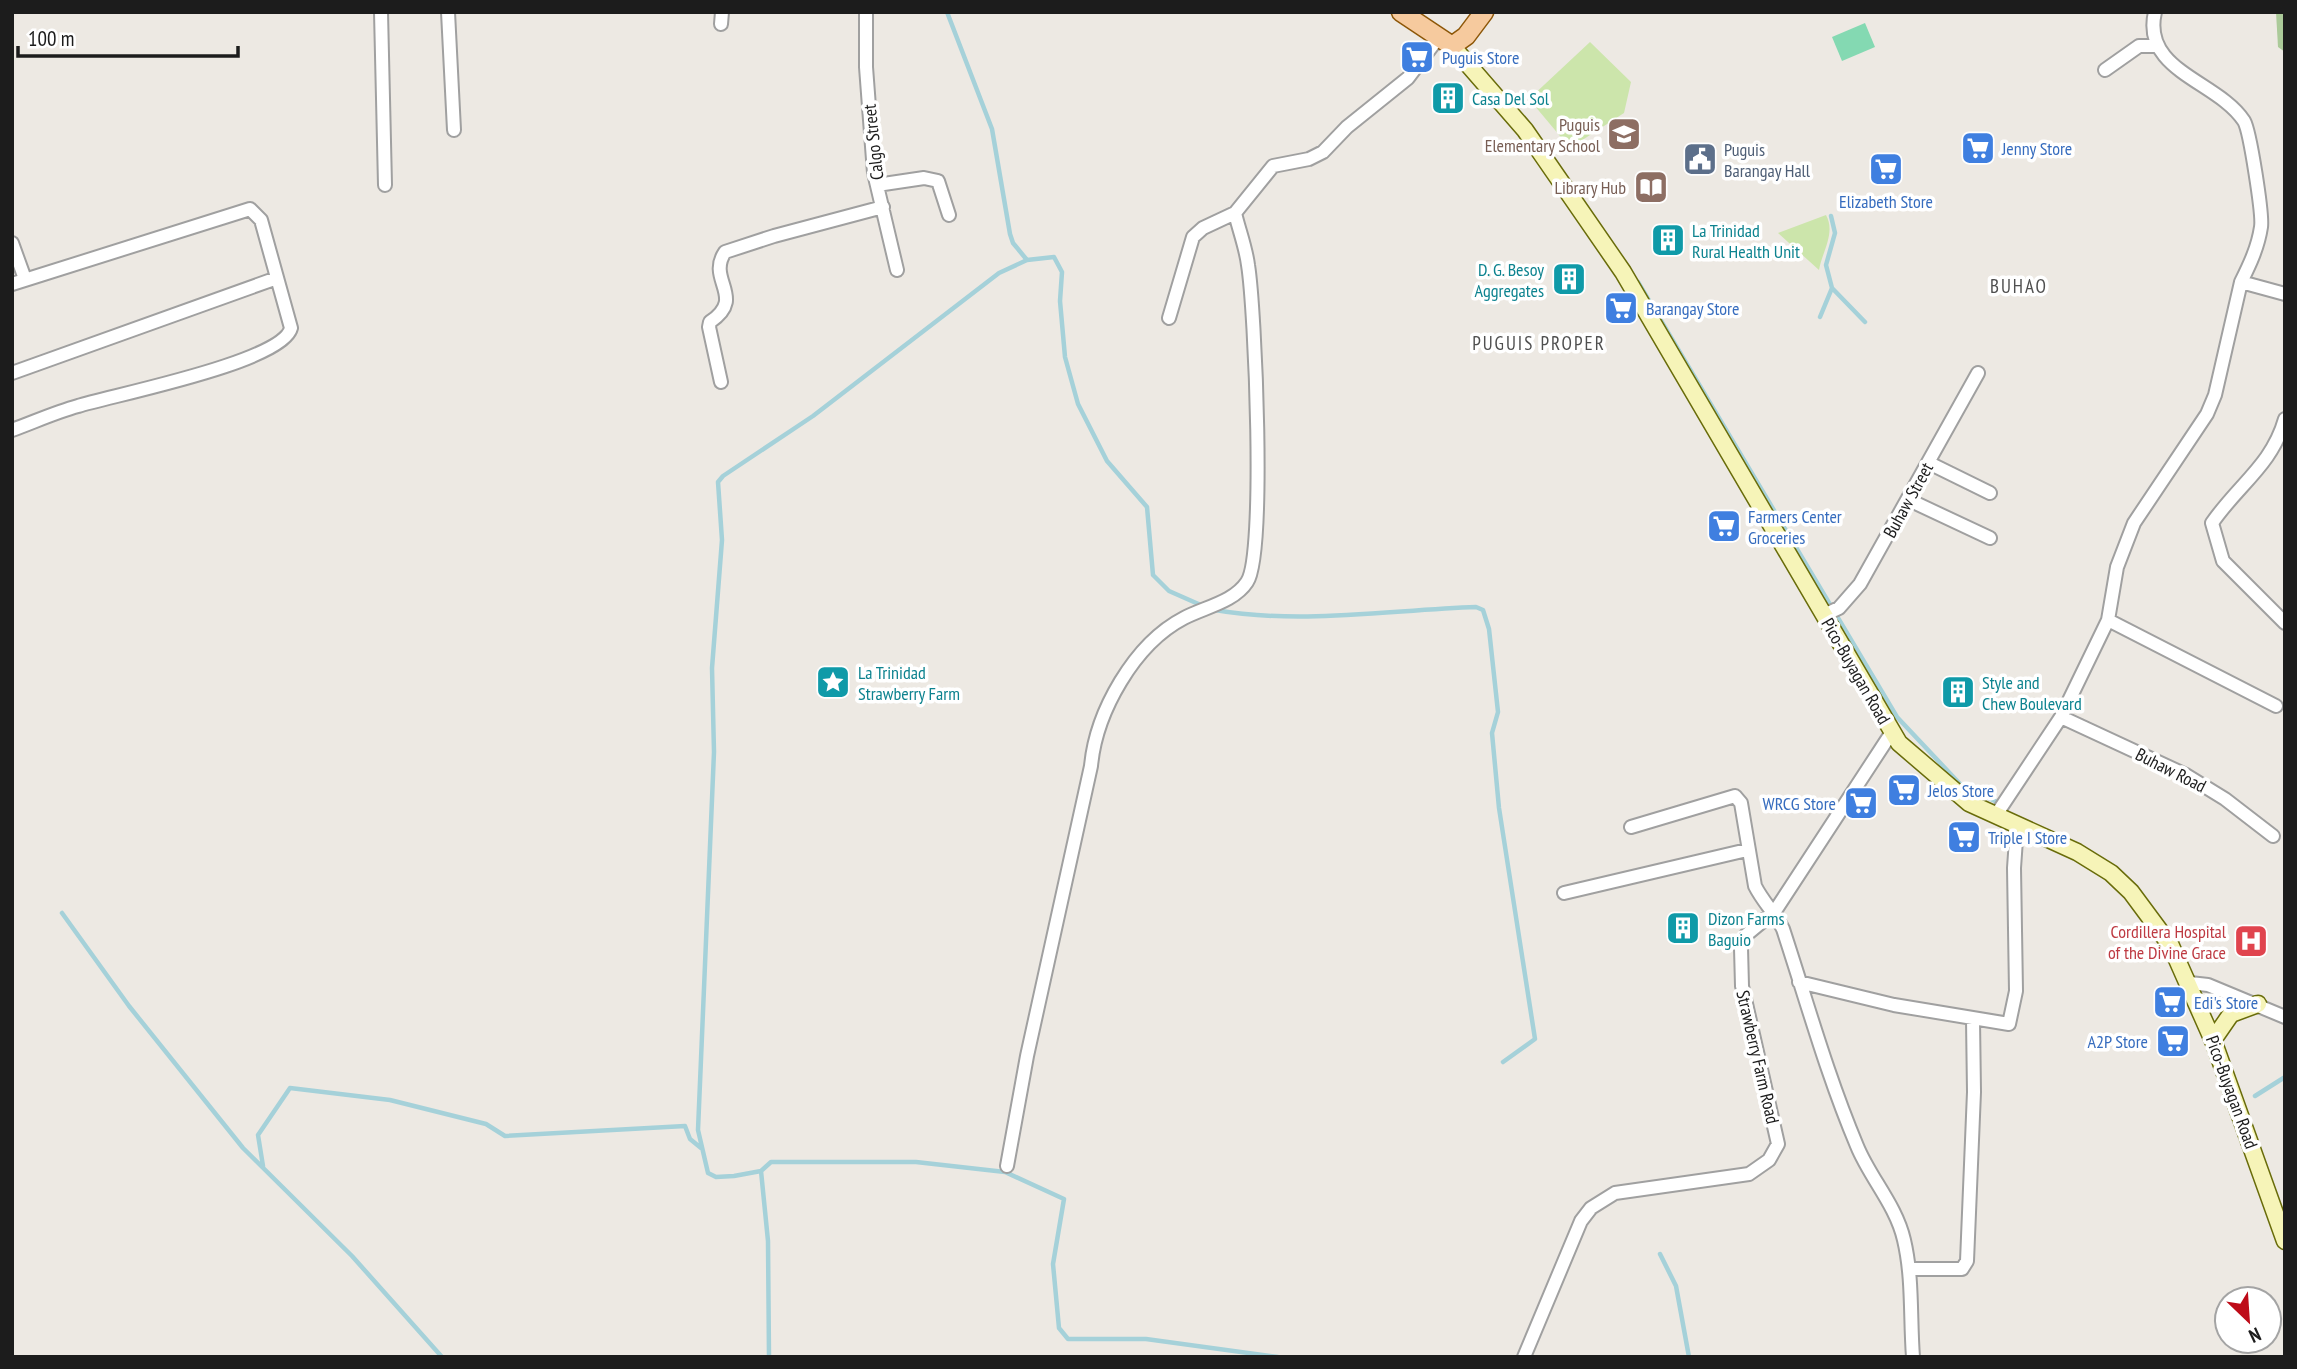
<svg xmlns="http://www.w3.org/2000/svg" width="2297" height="1369" viewBox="0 0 2297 1369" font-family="'PT Sans Narrow',sans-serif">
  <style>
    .grass { fill: #cce5ab }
    .forest { fill: #abca99 }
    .pitch { fill: #84d9b2 }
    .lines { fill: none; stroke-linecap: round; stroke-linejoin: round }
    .stream { stroke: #a5d1d9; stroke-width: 4.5 }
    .street-casing { stroke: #a0a0a0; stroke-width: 16 }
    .secondary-casing { stroke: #696c0a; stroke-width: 19 }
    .primary-casing { stroke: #8d5708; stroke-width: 21 }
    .street { stroke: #fff; stroke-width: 12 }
    .secondary { stroke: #f6f4b8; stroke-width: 16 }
    .primary { stroke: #f6ca9e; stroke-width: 18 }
    .labels { text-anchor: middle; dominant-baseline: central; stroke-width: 7; stroke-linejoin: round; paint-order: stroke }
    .shop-label { font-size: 18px; fill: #366cbe; stroke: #fff; text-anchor: start }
    .culture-label { font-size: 18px; fill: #0d838f; stroke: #fff; text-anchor: start }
    .education-label { font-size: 18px; fill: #785e54; stroke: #fff; text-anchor: end }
    .street-label { font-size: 18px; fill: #1c1c1c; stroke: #fff }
    .service-label { font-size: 18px; fill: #4e5e75; stroke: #fff; text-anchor: start }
    .health-label { font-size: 18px; fill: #be3a42; stroke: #fff; text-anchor: end }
    .neighbourhood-label { font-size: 19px; letter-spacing: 2px; fill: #4f4f4f; stroke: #fff }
  </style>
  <rect width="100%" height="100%" fill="#ede9e3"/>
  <path class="grass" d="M1590,42L1631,82L1624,113L1570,148L1529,99Z
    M1826,215C1836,233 1822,252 1819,270L1778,233Z"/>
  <path class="forest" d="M2276,12H2285V52L2278,47Z"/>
  <path class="pitch" d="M1865,23L1875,47L1842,61L1832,37Z"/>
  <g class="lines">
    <path class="stream" d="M947,12L992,129L1010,234L1013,243L1027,260
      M1638,282L1897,717L1960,784L1999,803
      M1832,288L1865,322
      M1820,317L1832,288L1826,265L1835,233L1831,216
      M1203,606L1169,591L1153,575L1147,507L1107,461L1078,404L1065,357L1060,301L1062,272L1054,257L1027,260L999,273L813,416L723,476L718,482L722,540L712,668L714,752L698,1130L708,1173L716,1177L734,1176L761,1171L771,1162H916L1005,1172L1064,1199L1053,1264L1059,1328L1068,1339H1146L1278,1357
      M1215,610C1301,625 1389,610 1476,607L1483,610L1489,629L1498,712L1492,733L1499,808L1535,1039L1503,1062
      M62,913L129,1006L243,1148L352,1256L442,1357
      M2255,1096L2285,1077
      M263,1166L258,1135L290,1088L390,1100L486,1124L505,1136L685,1126L690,1139L701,1148
      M761,1171L768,1241L769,1357
      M1660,1254L1676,1286L1689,1357"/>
    <g class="street-casing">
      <path id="street" d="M381,12L385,185
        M448,12L454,130
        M866,12V67L874,173L897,270
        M2155,12C2141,71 2218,81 2244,121C2250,131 2263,215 2261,227C2258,247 2250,264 2241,282L2285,294
        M721,24L722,12
        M2105,70L2139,46H2157
        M877,185L924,178L938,181L949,215
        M12,243L25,279
        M12,284L250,209L261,220L291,328C283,362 113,395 78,406C56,412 34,422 12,430
        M1169,318L1193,237L1203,228L1235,213L1273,166L1309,159L1323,152L1347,127L1408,78L1439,37
        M12,373L277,278
        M721,382L709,327L710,322C747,297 706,280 725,252L774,236L883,207
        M2285,419C2272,465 2238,485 2212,523L2223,561L2285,623
        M1929,463L1990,493
        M1909,500L1990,538
        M1824,615L1839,608L1860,584L1978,373
        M2108,620L2276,706
        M2061,717L2186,775L2225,799L2273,836
        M1996,815L2061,717L2108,620L2117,567L2134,523L2207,414L2215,395L2241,282
        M1631,827L1735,796L1741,803L1755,886C1763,902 1775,913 1783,929C1807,1002 1827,1075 1857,1146C1870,1178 1896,1205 1904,1240C1913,1278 1910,1318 1913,1357
        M1564,893L1747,850
        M1799,982L1894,1005L2009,1024L2016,991L2014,868L2017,825
        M2190,983L2208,985L2285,1017
        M1007,1166L1027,1056L1091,766C1096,712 1134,644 1184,618C1205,607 1234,602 1247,582C1266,555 1255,308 1248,265C1246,248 1239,230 1235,213
        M1909,1269H1962L1967,1261L1974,1092L1973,1020
        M1524,1357L1581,1221L1591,1208L1615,1193L1749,1174L1769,1160L1778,1144L1742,986L1741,948L1746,935L1775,911L1892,732"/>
    </g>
    <g class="secondary-casing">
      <path id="secondary" d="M1452,46L1525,130L1623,272L1899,743L1969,803L2077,852L2111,873L2131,892L2171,946L2214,1043L2285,1241
        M2213,1040L2231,1014L2258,1004"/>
    </g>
    <g class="primary-casing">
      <path id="primary" d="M1401,12L1452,46L1466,36L1484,12"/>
    </g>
    <use href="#street" class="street"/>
    <use href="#secondary" class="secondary"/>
    <use href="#primary" class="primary"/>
  </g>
  <defs>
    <g id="supermarket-square" transform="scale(1.75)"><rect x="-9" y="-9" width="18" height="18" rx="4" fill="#3f7fe0" stroke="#fff"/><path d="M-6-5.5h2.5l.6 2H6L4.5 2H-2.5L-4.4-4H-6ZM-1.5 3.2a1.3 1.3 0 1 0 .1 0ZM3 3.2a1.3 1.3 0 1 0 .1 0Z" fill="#fff"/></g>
    <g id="building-square" transform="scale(1.75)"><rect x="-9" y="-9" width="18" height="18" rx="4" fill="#0f9aa8" stroke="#fff"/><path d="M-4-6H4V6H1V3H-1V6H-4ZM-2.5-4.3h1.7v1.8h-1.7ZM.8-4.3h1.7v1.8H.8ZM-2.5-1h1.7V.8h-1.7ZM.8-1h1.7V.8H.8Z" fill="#fff"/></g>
    <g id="school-square" transform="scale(1.75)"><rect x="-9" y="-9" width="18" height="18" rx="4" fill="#8d6e63" stroke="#fff"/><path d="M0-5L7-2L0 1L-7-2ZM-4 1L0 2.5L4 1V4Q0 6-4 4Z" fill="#fff"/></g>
    <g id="civic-square" transform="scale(1.75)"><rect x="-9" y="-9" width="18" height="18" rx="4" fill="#5c6f8a" stroke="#fff"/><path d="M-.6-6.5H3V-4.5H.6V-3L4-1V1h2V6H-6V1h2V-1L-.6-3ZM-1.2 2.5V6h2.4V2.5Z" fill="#fff"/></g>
    <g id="library-square" transform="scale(1.75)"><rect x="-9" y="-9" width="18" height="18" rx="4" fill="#8d6e63" stroke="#fff"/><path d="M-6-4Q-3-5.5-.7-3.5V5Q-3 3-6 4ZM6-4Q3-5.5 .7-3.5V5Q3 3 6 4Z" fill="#fff"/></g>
    <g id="sight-square" transform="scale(1.75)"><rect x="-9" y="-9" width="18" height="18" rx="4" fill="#0f9aa8" stroke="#fff"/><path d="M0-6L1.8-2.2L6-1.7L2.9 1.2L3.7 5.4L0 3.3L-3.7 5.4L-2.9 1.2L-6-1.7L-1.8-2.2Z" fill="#fff"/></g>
    <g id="hospital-square" transform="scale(1.75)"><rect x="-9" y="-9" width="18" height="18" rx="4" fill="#e0444e" stroke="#fff"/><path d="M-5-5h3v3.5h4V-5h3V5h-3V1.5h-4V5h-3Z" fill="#fff"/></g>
  </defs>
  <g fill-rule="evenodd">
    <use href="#supermarket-square" x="1417" y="57"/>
    <use href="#building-square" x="1448" y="98"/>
    <use href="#school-square" x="1624" y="134"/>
    <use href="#supermarket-square" x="1978" y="148"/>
    <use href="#civic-square" x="1700" y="159"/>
    <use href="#supermarket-square" x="1886" y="169"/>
    <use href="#library-square" x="1651" y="187"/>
    <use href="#building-square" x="1668" y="240"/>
    <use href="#building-square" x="1569" y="279"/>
    <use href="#supermarket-square" x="1621" y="308"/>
    <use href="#supermarket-square" x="1724" y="526"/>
    <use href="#sight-square" x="833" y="682"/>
    <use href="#building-square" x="1958" y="692"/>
    <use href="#supermarket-square" x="1904" y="790"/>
    <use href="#supermarket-square" x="1861" y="803"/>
    <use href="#supermarket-square" x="1964" y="837"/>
    <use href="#building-square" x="1683" y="928"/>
    <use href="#hospital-square" x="2251" y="941"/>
    <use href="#supermarket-square" x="2170" y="1002"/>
    <use href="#supermarket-square" x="2173" y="1041"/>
  </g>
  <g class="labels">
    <g class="shop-label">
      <text x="1442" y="57">Puguis Store</text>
      <text x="2002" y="148">Jenny Store</text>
      <text x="1886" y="201" text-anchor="middle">Elizabeth Store</text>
      <text x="1646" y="308">Barangay Store</text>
      <text x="1748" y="516">Farmers Center<tspan x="1748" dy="21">Groceries</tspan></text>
      <text x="1928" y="790">Jelos Store</text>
      <text x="1836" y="803" text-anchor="end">WRCG Store</text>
      <text x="1988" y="837">Triple I Store</text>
      <text x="2194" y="1002">Edi's Store</text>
      <text x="2148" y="1041" text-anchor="end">A2P Store</text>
    </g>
    <g class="culture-label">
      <text x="1472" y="98">Casa Del Sol</text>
      <text x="1692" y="230">La Trinidad<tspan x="1692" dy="21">Rural Health Unit</tspan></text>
      <text x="1544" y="269" text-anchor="end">D. G. Besoy<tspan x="1544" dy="21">Aggregates</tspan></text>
      <text x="858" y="672">La Trinidad<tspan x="858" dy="21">Strawberry Farm</tspan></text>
      <text x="1982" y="682">Style and<tspan x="1982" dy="21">Chew Boulevard</tspan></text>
      <text x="1708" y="918">Dizon Farms<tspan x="1708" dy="21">Baguio</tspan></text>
    </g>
    <g class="education-label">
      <text x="1600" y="124">Puguis<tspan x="1600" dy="21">Elementary School</tspan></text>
      <text x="1626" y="187">Library Hub</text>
    </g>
    <g class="street-label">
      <text transform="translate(873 142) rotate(-96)">Calgo Street</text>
      <text transform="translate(1908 500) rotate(-61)">Buhaw Street</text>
      <text transform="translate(1856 671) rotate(60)">Pico-Buyagan Road</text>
      <text transform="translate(2171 770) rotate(27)">Buhaw Road</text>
      <text transform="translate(1758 1057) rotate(77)">Strawberry Farm Road</text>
      <text transform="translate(2232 1092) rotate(70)">Pico-Buyagan Road</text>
    </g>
    <g class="service-label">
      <text x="1724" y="149">Puguis<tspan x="1724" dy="21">Barangay Hall</tspan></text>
    </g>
    <g class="health-label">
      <text x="2226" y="931">Cordillera Hospital<tspan x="2226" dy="21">of the Divine Grace</tspan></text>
    </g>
    <g class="neighbourhood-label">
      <text x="2019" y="286">BUHAO</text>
      <text x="1539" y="343">PUGUIS PROPER</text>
    </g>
  </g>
  <rect width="2297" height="1369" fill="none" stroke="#1c1c1c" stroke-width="28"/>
  <g transform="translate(2248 1320) rotate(155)"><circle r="33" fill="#ffffff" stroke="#a4a4a4" stroke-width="2"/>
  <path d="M0-5L12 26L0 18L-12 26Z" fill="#be0b18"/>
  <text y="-10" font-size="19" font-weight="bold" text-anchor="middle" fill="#1c1c1c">N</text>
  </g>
  <path d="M18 46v10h220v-10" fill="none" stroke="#1c1c1c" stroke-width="3.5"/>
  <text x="28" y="46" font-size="21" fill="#1c1c1c" stroke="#ffffff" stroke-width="5" paint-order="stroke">100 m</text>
</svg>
